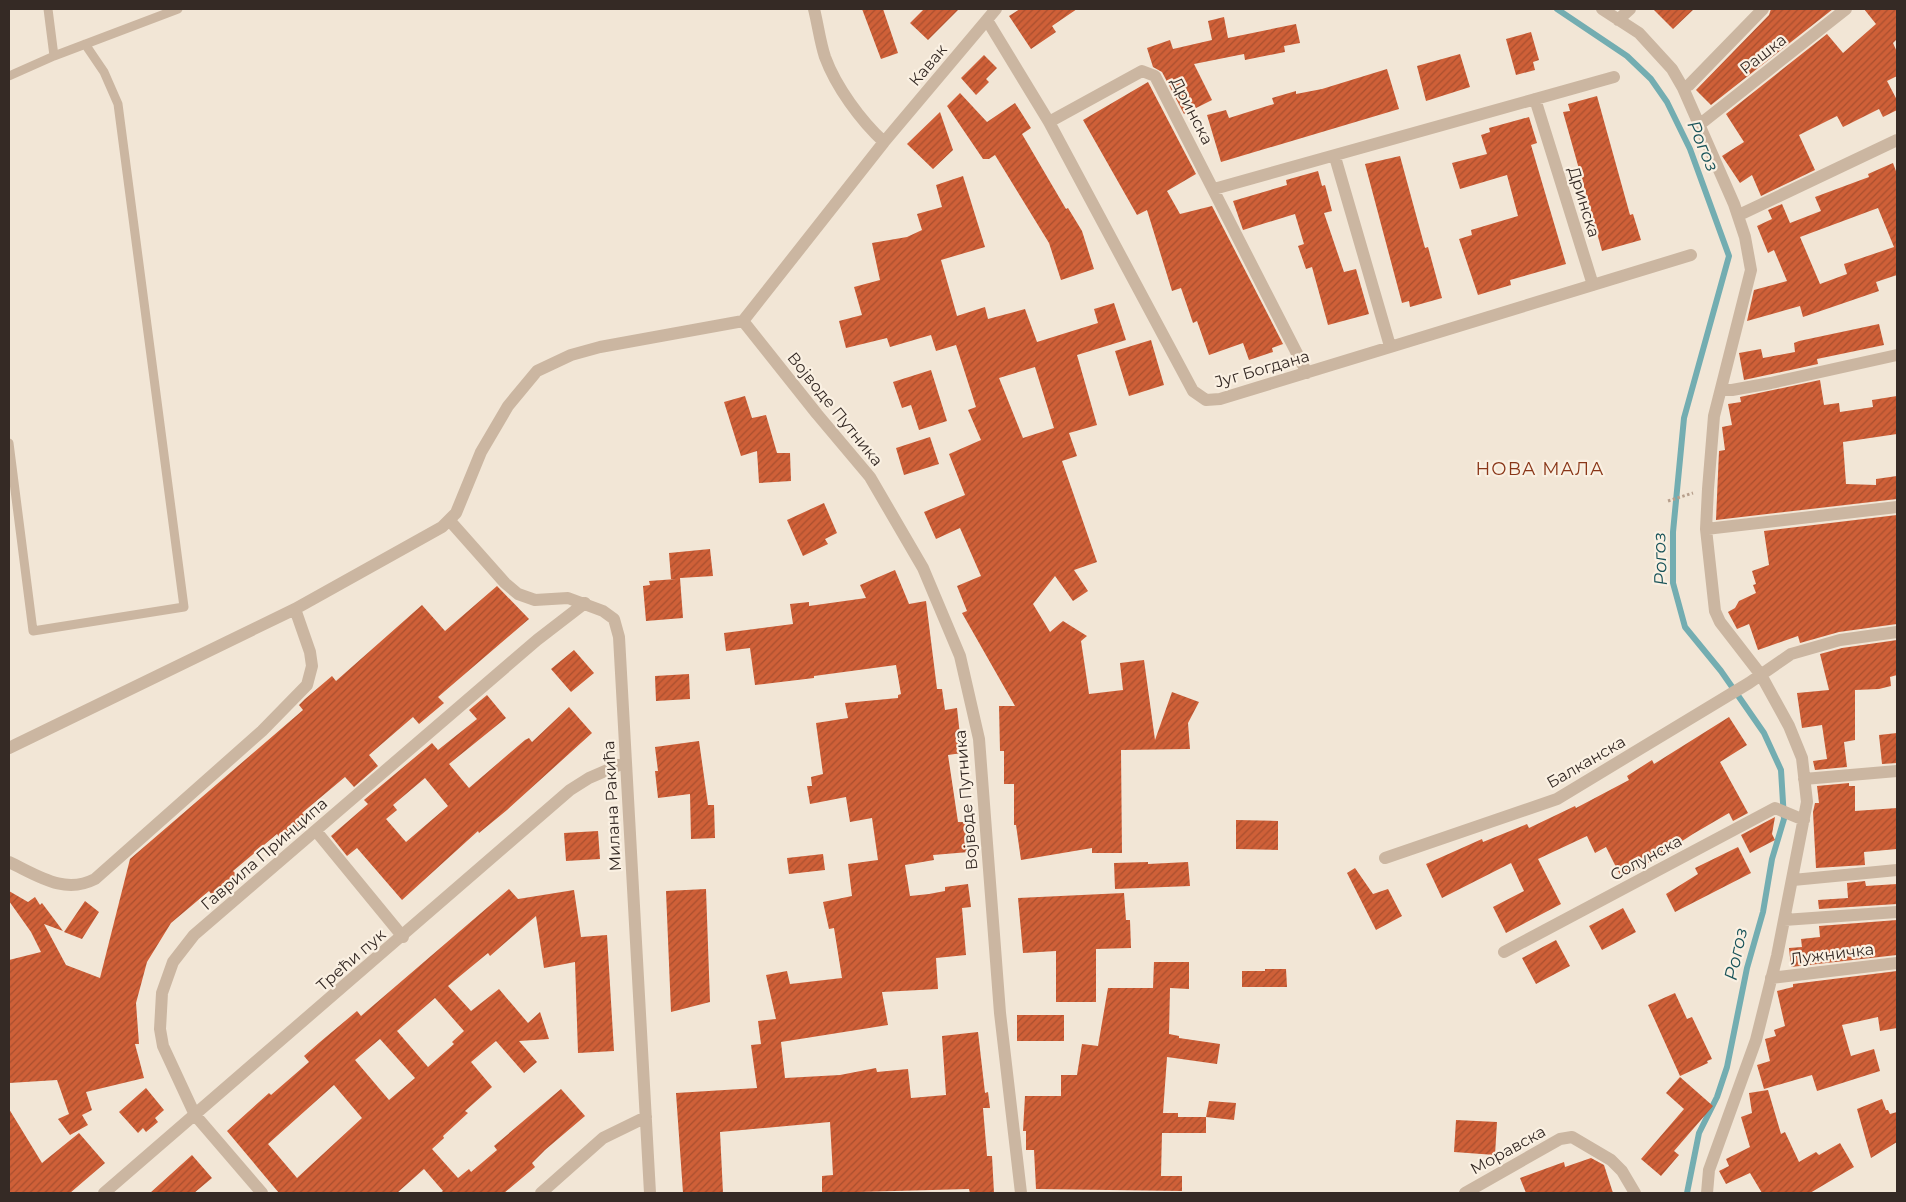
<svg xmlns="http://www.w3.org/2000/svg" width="1906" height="1202" viewBox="0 0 1906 1202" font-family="Montserrat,sans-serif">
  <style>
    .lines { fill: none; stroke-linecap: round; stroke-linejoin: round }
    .stream { stroke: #73adb1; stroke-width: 6 }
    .building { fill: url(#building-hatch); fill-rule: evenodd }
    .path { stroke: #b79f8c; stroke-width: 3; stroke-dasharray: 2.5 2.5; stroke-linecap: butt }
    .service { stroke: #cbb6a1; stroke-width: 9 }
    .minor { stroke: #cbb6a1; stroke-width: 12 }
    .labels { text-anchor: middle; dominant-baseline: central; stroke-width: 4.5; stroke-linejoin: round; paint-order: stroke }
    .street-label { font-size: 16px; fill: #352a25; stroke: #faf0e2 }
    .water-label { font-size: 18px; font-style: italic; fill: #185359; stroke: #faf0e2 }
    .neighbourhood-label { font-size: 18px; letter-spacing: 1px; fill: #893618; stroke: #faf0e2 }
  </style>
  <defs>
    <pattern id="building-hatch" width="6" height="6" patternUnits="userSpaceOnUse" patternTransform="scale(1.25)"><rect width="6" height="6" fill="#cf6038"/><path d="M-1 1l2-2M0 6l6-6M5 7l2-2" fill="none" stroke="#a94f2f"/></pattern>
  </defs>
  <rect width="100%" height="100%" fill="#f2e6d6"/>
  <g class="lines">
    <path class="stream" d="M1557,9L1627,56L1651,79L1667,102L1690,149L1729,256L1684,418L1673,532V583L1685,627L1721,671L1764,733L1781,770L1784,819L1772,859L1763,912L1747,968L1727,1067L1717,1097L1699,1133L1687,1193"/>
  </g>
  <path class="building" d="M862,9H883L898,53L881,59Z
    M924,9H959L928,40L910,23Z
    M1020,9H1077L1052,26L1056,32L1031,49L1009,16Z
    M1653,9H1694L1673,29Z
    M1771,9H1833L1711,105L1696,90L1769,15Z
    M1864,9H1897V39L1893,43L1897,52V76L1887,81L1897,100V110L1883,117L1879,109L1843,127L1837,116L1799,135L1815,170L1761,196L1752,175L1740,183L1722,156L1744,142L1726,114L1827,34L1843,53L1876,24Z
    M1224,17L1228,38L1296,24L1300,43L1284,46L1285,52L1245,60L1244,54L1194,64L1212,100L1184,114L1162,72L1153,67L1147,48L1170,40L1173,49L1212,40L1208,21Z
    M1531,32L1539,60L1533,62L1535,70L1516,75L1506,39Z
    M1460,54L1470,87L1426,101L1417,66Z
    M984,55L997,68L986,79L989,82L976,95L961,78Z
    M1387,69L1399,109L1221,162L1207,115L1226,110L1229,118L1274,104L1272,98L1296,91V94L1322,89Z
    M1148,82L1196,174L1167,191L1180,214L1212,206L1283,344L1272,348L1273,352L1249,360L1243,343L1209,355L1197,321L1193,323L1181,288L1172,291L1147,210L1137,215L1083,120Z
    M960,93L987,122L1015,103L1031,128L1022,134L1066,209L1068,208L1082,231L1094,269L1061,280L1049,243L995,155L989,159H983L947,106Z
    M1597,96L1630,215L1633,214L1641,240L1602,251L1563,112L1570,111L1568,104Z
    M940,112L953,150L933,169L907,144Z
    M1529,117L1537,143L1531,145L1566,264L1510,280L1511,285L1478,295L1459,239L1472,235L1471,230L1518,216L1507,175L1460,189L1452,163L1487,154L1481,135L1490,132L1489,128Z
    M1400,156L1425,248L1428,247L1442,298L1410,307L1409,301L1402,303L1365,164Z
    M1893,163L1897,174V275L1876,282L1879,291L1803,317L1800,306L1747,321L1754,290L1787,281L1774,250L1768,253L1757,226L1772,219L1768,210L1782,204L1790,223L1821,211L1815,197L1869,177L1868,174ZM1878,208L1894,247L1844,264L1847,274L1820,284L1800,237Z
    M1318,171L1322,186L1325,185L1332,211L1324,213L1344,272L1356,269L1369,314L1328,325L1312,267L1306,269L1298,246L1304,244L1295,214L1243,230L1233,201L1287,185L1286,180Z
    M963,176L985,247L941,260L957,316L985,307L988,319L1025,309L1037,342L1098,323L1094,309L1114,303L1126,340L1077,355L1097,425L1069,433L1077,456L1062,461L1097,562L1074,570L1088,591L1073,601L1055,576L1033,604L1050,632L1063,621L1087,636L1081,641L1089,694L1123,690L1120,663L1144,660L1155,740L1172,692L1199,702L1188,723L1190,749L1121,750L1122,853H1092V848L1021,860L1016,825H1014V784H1004V751H1000L999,706H1015L962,613L967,611L957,586L981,576L960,528L936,539L924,512L965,495L949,454L981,440L968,410L976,407L956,345L936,351L931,335L890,347L887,338L846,348L839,321L862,315L854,287L880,280L872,243L907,237L922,230L917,214L942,207L936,185ZM1035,367L1054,428L1023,438L999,378Z
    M1879,324L1884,345L1817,359L1818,364L1744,380L1739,353L1761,349L1763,358L1795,352L1794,343L1799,341Z
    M1151,340L1164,385L1129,396L1115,351Z
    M931,370L947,421L919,430L911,405L902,408L893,382Z
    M1820,380L1824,405L1839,403L1840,412L1873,407L1872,400L1897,396V434L1843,442L1846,484L1876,485V479L1897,476V499L1716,520L1719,451L1725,450L1722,427L1732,425L1728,404L1741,402L1740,397Z
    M745,396L752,418L766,415L777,453H790L791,481L759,483L757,451L741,456L724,402Z
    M930,437L939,464L904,475L896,448Z
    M824,503L837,533L825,539L828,544L803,556L787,520Z
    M1897,515V624L1839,632L1800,643L1798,636L1758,650L1749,624L1737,629L1728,612L1735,608L1739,601L1756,593L1753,585L1756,584L1752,571L1769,565L1764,531Z
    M710,549L713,576L680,578L683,618L646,621L643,586L650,585L649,581L676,579H671L669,553Z
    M895,570L909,604L926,601L937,689H942L945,710L957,708L962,753L948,755L958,822H966L969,852L933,855L934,860L905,865L910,896L929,894L945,891V887L968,884L971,907L962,908L966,955L936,958L938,989L882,992L888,1025L781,1042L785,1078L840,1075L876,1068L877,1072L908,1069L911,1098L946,1095L942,1036L978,1032L985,1093L988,1092L990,1108H983L987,1156H992L994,1193H970L969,1189L822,1193V1176L833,1175L830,1122L720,1132L723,1193H683L676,1093L757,1088L751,1045L761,1044L758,1021L776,1019L766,975L787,971L790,984L842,978L834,928L829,929L823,902L852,896L848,864L878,860L872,818L850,822L846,797L810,804L807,786H812L811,777L823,774L816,723L848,718L845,703L898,698V695L901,694L896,665L814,676V678L755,685L750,648L726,651L724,633L793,624L790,604L809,602V606L866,598L860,585Z
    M497,586L529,619L438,697L444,703L419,724L413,717L369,755L378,766L354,787L345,777L302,813L308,819L283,841L277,834L233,871L240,878L215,899L209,891L171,923L147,962L136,1003L139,1044H135L144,1078L86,1092L92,1110L82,1115L88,1125L70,1135L58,1119L69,1114L57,1080L9,1083V960L41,952L31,932L9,901V891L28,902L35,897L40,905L42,903L63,931L44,924L66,965L100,978L130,859L303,710L299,705L305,699L332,676L336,681L422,605L445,631Z
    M1897,640V675L1890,677L1891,686L1879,689L1855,690V740L1844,742L1847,767L1815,770L1813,761L1827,759L1822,725L1802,728L1797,693L1829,690L1820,654L1842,648Z
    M574,650L594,673L571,692L551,669Z
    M689,674L690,699L656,701L655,676Z
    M487,695L506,718L449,764L469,788L525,740L529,738L532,742L569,707L592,733L507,810L479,833L478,831L402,900L357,848L347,856L331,836L368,804L364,800L432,743L438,750L477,719L469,710ZM425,778L448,806L406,842L386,819L397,810L393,805Z
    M1729,717L1747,745L1720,762L1748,813L1733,821L1729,813L1693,834L1642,867L1621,877L1606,847L1595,853L1587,836L1538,859L1561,904L1506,933L1493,907L1524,891L1511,863L1442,898L1426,864L1482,839L1483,842L1527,824L1529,828L1575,806L1576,808L1629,780L1627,776L1652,760L1654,764Z
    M1897,733V763L1882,764L1879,735Z
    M699,741L708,805H714L715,838L691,839L690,794L658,798L655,771H658L655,747Z
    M1849,783V786H1855V811L1897,808V849L1864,852L1865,865L1816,868L1813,812L1815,803H1819L1817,786Z
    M1775,817L1772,834L1775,840L1750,853L1741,835Z
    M1236,820L1278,821V850L1236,849Z
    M598,831L600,859L566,861L564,833Z
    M1738,847L1751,873L1675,912L1666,894L1698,874L1695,868Z
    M823,854L825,870L789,874L787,858Z
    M1148,862V864L1188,862L1190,886L1115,889L1114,863Z
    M1355,868L1373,894L1388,889L1402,916L1376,930L1347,873Z
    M1865,881L1866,886L1897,884V904L1819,909L1818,900L1848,898L1847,883Z
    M509,889L518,899L574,890L581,937L607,935L614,1051L578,1053L575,962L544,968L536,916L490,956L488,953L448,986L471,1011L499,989L528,1023L540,1012L549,1039L519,1041L537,1062L524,1073L496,1041L471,1062L492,1087L465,1111L468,1113L443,1136L444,1138L432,1149L458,1178L469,1169L471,1172L497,1150L494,1146L561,1089L585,1116L545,1150L532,1163L535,1167L504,1193H440L443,1191L424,1169L397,1193H279L227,1131L269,1093L271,1095L309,1062L304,1056L320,1042L357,1011L361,1016ZM435,998L464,1031L452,1042L454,1044L428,1067L397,1031ZM380,1039L415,1078L389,1100L355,1060ZM334,1085L362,1118L297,1178L268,1144Z
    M706,889L710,1002L671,1012L666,891Z
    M1124,893L1126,920H1130L1131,948L1096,949V1002H1056V951L1023,953L1018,898Z
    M85,901L99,912L82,939L64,932Z
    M1623,908L1636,932L1602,950L1589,926Z
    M1897,920V955L1791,967L1789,948L1802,947L1801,939L1820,937L1819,926Z
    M1556,940L1570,966L1536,984L1522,958Z
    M1154,962H1189V989L1170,988L1169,1034L1179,1036V1038L1220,1044L1217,1064L1167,1057L1163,1113H1178V1117H1206V1133H1162L1161,1176H1182V1191L1036,1189L1034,1150H1026V1131H1023L1025,1096H1061V1075H1077L1082,1044L1098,1046L1108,988H1153Z
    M1265,969H1286L1287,987H1242V971H1265Z
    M1897,971V1028L1880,1031L1878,1017L1842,1025L1851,1056L1874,1049L1880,1071L1817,1091L1812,1075L1764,1089L1757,1065L1770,1061L1765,1039L1776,1036L1774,1030L1785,1026L1777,991L1793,987V984Z
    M1675,993L1687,1019L1692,1017L1712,1059L1707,1061L1708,1063L1680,1076L1648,1005Z
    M1017,1015H1064V1041H1017Z
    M1680,1077L1713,1106L1674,1151L1679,1155L1661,1176L1641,1159L1684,1109L1666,1093Z
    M146,1088L164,1110L155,1118L158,1122L146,1132L143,1128L138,1133L119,1112Z
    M1768,1090L1781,1134L1785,1132L1799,1162L1816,1152L1819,1155L1840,1143L1854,1167L1810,1193H1762L1750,1173L1726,1184L1719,1171L1729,1166L1726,1159L1750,1147L1741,1117L1752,1113L1749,1093Z
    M1882,1099L1886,1110H1888L1890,1114L1897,1112V1142L1871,1158L1857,1109Z
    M1209,1101L1236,1103L1234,1120L1206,1117Z
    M9,1109L42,1163L79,1133L105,1163L70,1193H9Z
    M1456,1120L1497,1122L1495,1155L1454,1152Z
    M192,1155L212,1178L194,1193H150Z
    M1591,1158L1604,1165L1613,1193H1526L1520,1178L1564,1162L1565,1167Z"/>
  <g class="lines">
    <path class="path" d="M1668,501L1693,493"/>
    <path class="service" d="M48,9L54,56
      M9,76L54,56L178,9
      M9,443L33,631L184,607L118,104L104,72L85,44"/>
    <path class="minor" d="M814,9C818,25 820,42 825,57C836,87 861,121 884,142
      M1602,9L1639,33L1672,69L1683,88L1734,204L1745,237L1751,270L1714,416L1708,489L1706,529L1715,611L1720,622L1761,675L1789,726L1802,758L1807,802L1777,956L1756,1040L1709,1170L1707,1193
      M987,20L1049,122L1193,391L1206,400L1220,399L1691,255
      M1618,20L1630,9
      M1683,88L1689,85L1763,9
      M1535,99L1593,285
      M1049,122L1142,71L1155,76L1307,373
      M1699,125L1846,9
      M1335,157L1390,346
      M1214,189L1614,77
      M1739,215L1897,140
      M743,321L817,414L870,477L923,568L960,656L979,739L1000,1013L1021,1193
      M1721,390H1732L1771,383L1897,355
      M450,521L505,583L518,594L535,600L568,598L603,611L614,619L619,637L650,1193
      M1706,529L1897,507
      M9,748L295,609L442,527L456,513L481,452L508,406L537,371L571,355L600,347L743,321L884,142L996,9
      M1804,779L1897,771
      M316,831L403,937
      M1385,858L1557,799L1749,683L1791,654L1840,640L1897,632
      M9,862C37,875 64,895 95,879L262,731L307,685L312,666L310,652L295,609
      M1793,880L1897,870
      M1784,920L1897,912
      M1504,952L1775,808L1804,820
      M1771,978L1897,963
      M104,1193L570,790L589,778L626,762
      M262,1193L195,1115L163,1046L160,1029L162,993L173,962L194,935L537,640L585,603
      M541,1193L603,1138L646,1117
      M1465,1193L1560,1139L1572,1137L1611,1160L1622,1171L1635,1193"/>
  </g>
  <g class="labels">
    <g class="street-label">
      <text transform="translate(1763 54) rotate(-38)">Рашка</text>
      <text transform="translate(928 65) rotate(-50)">Кавак</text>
      <text transform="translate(1192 111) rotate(63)">Дринска</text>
      <text transform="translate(1584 202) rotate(73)">Дринска</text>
      <text transform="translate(1262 369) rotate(-16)">Југ Богдана</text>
      <text transform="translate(835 409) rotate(51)">Војводе Путника</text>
      <text transform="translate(1586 762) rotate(-30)">Балканска</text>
      <text transform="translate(966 800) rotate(-95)">Војводе Путника</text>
      <text transform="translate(612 806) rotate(-93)">Милана Ракића</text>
      <text transform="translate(264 854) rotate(-41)">Гаврила Принципа</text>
      <text transform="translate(1646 858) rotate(-28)">Солунска</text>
      <text transform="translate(1832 954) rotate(-7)">Лужничка</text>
      <text transform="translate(351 960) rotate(-41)">Трећи пук</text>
      <text transform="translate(1508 1150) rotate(-29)">Моравска</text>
    </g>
    <g class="water-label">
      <text transform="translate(1703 146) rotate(67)">Рогоз</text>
      <text transform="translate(1660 559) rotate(-92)">Рогоз</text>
      <text transform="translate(1736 954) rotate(-78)">Рогоз</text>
    </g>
    <g class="neighbourhood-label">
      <text x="1540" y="469">НОВА МАЛА</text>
    </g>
  </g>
  <rect width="1906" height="1202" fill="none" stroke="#352a25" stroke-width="20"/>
</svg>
